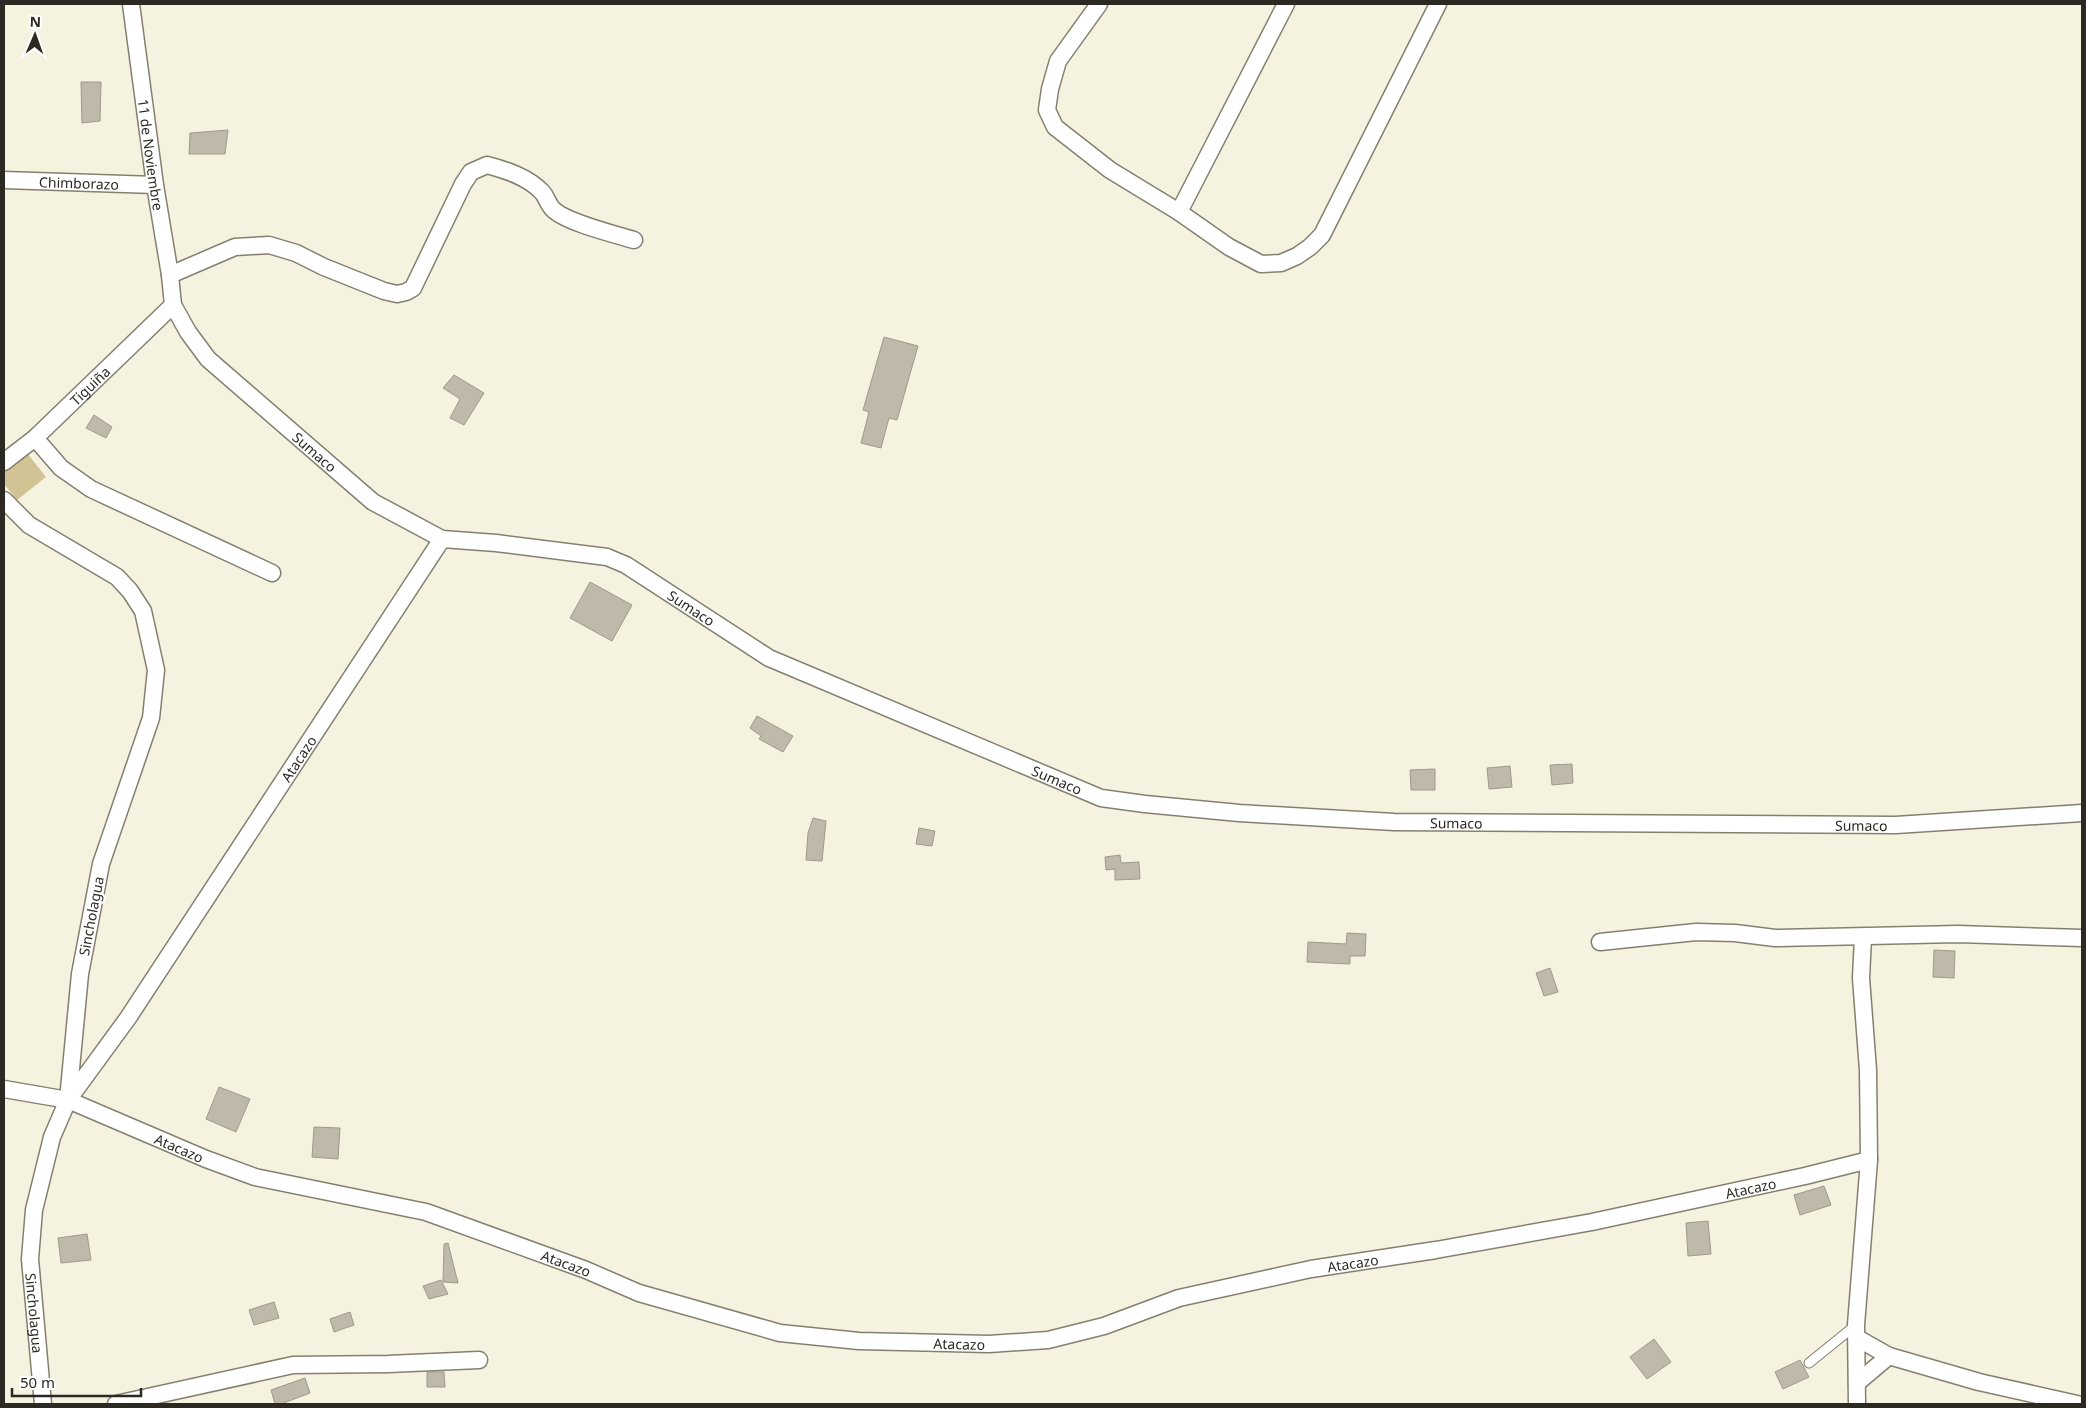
<svg xmlns="http://www.w3.org/2000/svg" width="2086" height="1408" viewBox="0 0 2086 1408" font-family="'Noto Sans',sans-serif">
  <style>
    .green { fill: #d1c394 }
    .building { fill: #beb9a9; stroke: #9e998a }
    .lines { fill: none; stroke-linecap: round; stroke-linejoin: round }
    .lane-casing { stroke: #848070; stroke-width: 11 }
    .street-casing { stroke: #848070; stroke-width: 19 }
    .lane { stroke: #fff; stroke-width: 9 }
    .street { stroke: #fff; stroke-width: 16 }
    .labels { text-anchor: middle; dominant-baseline: central; stroke-width: 4.5; stroke-linejoin: round; paint-order: stroke }
    .street-label { font-size: 14px; fill: #2b2922; stroke: #fff }
  </style>
  <rect width="100%" height="100%" fill="#f6f2e0"/>
  <path class="green" d="M27,453L46,477L17,500L4,484V471Z"/>
  <path class="building" d="M81,82H101L100,121L82,123Z
    M228,130L225,154H189L190,133Z
    M884,337L918,346L897,420L889,418L881,448L861,443L869,412L863,410Z
    M454,375L484,393L464,425L450,418L460,399L443,388Z
    M94,415L112,427L106,438L86,428Z
    M590,582L632,605L612,641L570,618Z
    M757,716L793,736L783,752L759,739L761,736L750,728Z
    M1572,764L1573,783L1552,785L1550,765Z
    M1510,766L1512,787L1489,789L1487,768Z
    M1435,769V790H1411L1410,770Z
    M813,818L826,821L822,861L806,860L808,833Z
    M919,828L935,831L932,846L916,844Z
    M1120,855L1121,863L1139,862L1140,879L1115,880V869L1106,870L1105,857Z
    M1347,933L1366,934L1365,956H1350V964L1307,962L1308,942L1346,944Z
    M1934,950L1955,951L1954,978L1933,977Z
    M1550,968L1558,992L1544,996L1536,973Z
    M219,1087L250,1099L236,1132L206,1119Z
    M314,1127L340,1128L338,1159L312,1157Z
    M1824,1186L1831,1205L1800,1215L1794,1195Z
    M1708,1221L1711,1254L1688,1256L1686,1223Z
    M87,1234L91,1260L61,1263L58,1238Z
    M448,1243L458,1283L443,1282L444,1244Z
    M441,1280L448,1294L429,1299L423,1286Z
    M274,1302L279,1318L254,1325L249,1310Z
    M350,1312L354,1325L334,1332L330,1319Z
    M1654,1339L1671,1362L1647,1379L1630,1357Z
    M1800,1360L1809,1377L1783,1389L1775,1372Z
    M427,1372H444L445,1387H427Z
    M305,1378L310,1393L281,1404H275L271,1390Z"/>
  <g class="lines">
    <g class="lane-casing">
      <path id="lane" d="M1809,1363L1856,1325"/>
    </g>
    <g class="street-casing">
      <g id="street">
        <path id="s1" d="M131,4L155,185L170,275L173,305L188,332L208,359L373,502L442,539L496,543L607,557L626,565L769,658L1101,798L1145,804L1239,813L1394,822L1896,825L2082,813"/>
        <path d="M1099,4L1058,61L1050,89L1047,110L1055,127L1110,170L1179,212L1229,247L1261,264L1281,263L1297,256L1310,247L1322,235L1438,4"/>
        <path id="s2" d="M4,180L155,185"/>
        <path d="M1179,212L1286,4"/>
        <path d="M170,275L235,247L269,245L296,253L324,267L384,291L397,294L406,292L413,288L463,184L471,172L487,165C506,170 528,177 542,192C547,197 548,206 555,211C569,223 614,234 634,240"/>
        <path d="M35,438L61,468L91,489L272,573"/>
        <path id="s3" d="M4,462L35,438L173,305"/>
        <path id="s4" d="M4,500L29,525L117,577L130,591L143,611L156,670L151,718L101,864L80,974L68,1100L52,1137L34,1210L30,1259L43,1404"/>
        <path d="M1600,942L1696,932L1735,933L1775,938L1958,934L2082,938"/>
        <path id="s5" d="M4,1089L68,1100L206,1159L255,1177L426,1212L586,1270L639,1293L780,1333L859,1341L989,1344L1048,1340L1104,1326L1179,1298L1311,1269L1436,1250L1592,1222L1805,1176L1869,1160"/>
        <path id="s6" d="M68,1100L128,1018L442,539"/>
        <path d="M1857,1338L1889,1356L1979,1382L2077,1404"/>
        <path d="M1857,1383L1889,1356"/>
        <path d="M116,1404L293,1365L388,1364L479,1360"/>
        <path d="M1857,1404L1856,1325L1869,1160L1868,1070L1861,978L1863,937"/>
      </g>
    </g>
    <use href="#lane" class="lane"/>
    <use href="#street" class="street"/>
  </g>
  <g class="labels">
    <g class="street-label">
      <text stroke="none"><textPath href="#s1" startOffset="152">11 de Noviembre</textPath></text>
      <text stroke="none"><textPath href="#s2" startOffset="75">Chimborazo</textPath></text>
      <text stroke="none"><textPath href="#s3" startOffset="115">Tiguiña</textPath></text>
      <text stroke="none"><textPath href="#s1" startOffset="510">Sumaco</textPath></text>
      <text stroke="none"><textPath href="#s1" startOffset="930">Sumaco</textPath></text>
      <text stroke="none"><textPath href="#s6" startOffset="412">Atacazo</textPath></text>
      <text stroke="none"><textPath href="#s1" startOffset="1335">Sumaco</textPath></text>
      <text stroke="none"><textPath href="#s1" startOffset="1739">Sumaco</textPath></text>
      <text stroke="none"><textPath href="#s1" startOffset="2144">Sumaco</textPath></text>
      <text transform="translate(91 916) rotate(-79)">Sincholagua</text>
      <text stroke="none"><textPath href="#s5" startOffset="186">Atacazo</textPath></text>
      <text stroke="none"><textPath href="#s5" startOffset="1805">Atacazo</textPath></text>
      <text stroke="none"><textPath href="#s5" startOffset="1400">Atacazo</textPath></text>
      <text stroke="none"><textPath href="#s5" startOffset="591">Atacazo</textPath></text>
      <text stroke="none"><textPath href="#s4" startOffset="901">Sincholagua</textPath></text>
      <text stroke="none"><textPath href="#s5" startOffset="996">Atacazo</textPath></text>
    </g>
  </g>
  <rect width="2086" height="1408" fill="none" stroke="#2b2922" stroke-width="10"/>
  <g transform="translate(35 35) rotate(2)" stroke="#ffffff" stroke-width="4" paint-order="stroke">
  <path d="M0-4L9 19L0 12L-9 19Z" fill="#2b2922"/>
  <text y="-8" font-size="14" font-weight="bold" text-anchor="middle" fill="#2b2922">N</text>
  </g>
  <path d="M12 1388v8h129v-8" fill="none" stroke="#2b2922" stroke-width="2.5"/>
  <text x="20" y="1388" font-size="15" fill="#2b2922" stroke="#ffffff" stroke-width="4" paint-order="stroke">50 m</text>
</svg>
